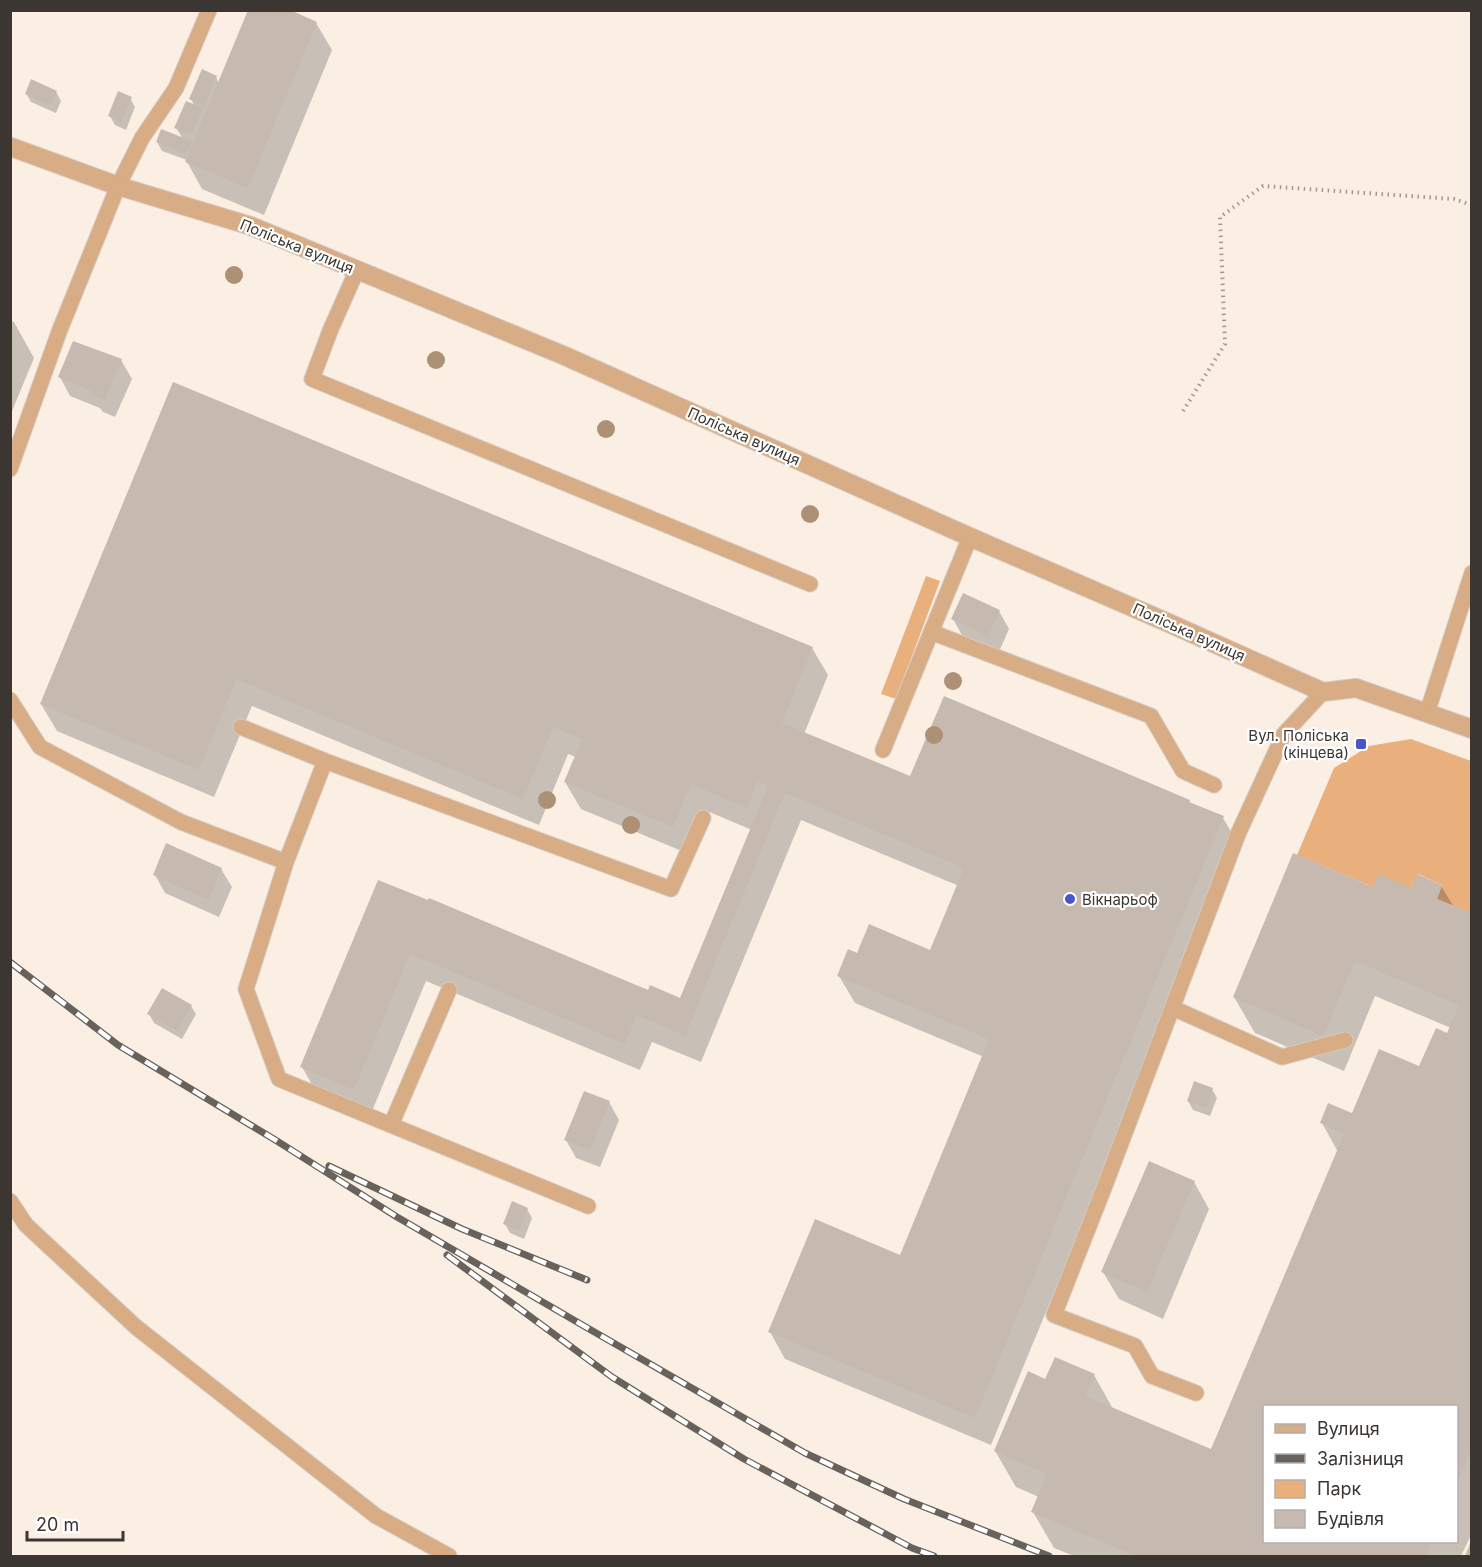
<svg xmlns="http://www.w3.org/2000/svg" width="1482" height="1567" viewBox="0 0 1482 1567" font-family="Inter,sans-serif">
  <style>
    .green { fill: #e9b07d }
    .shadow { fill: #0003; fill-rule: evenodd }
    .building { fill: #c6bab0 }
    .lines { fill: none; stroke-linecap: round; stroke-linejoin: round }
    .lane-casing { stroke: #d5cac0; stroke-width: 17 }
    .street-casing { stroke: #d5cac0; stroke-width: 20 }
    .path { stroke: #a19890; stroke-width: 4; stroke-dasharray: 1.5 4.5; stroke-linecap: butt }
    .lane { stroke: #d8ac84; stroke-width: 15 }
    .street { stroke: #d8ac84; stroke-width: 18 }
    .rail-casing { stroke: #68615c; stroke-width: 7 }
    .rail { stroke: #fff; stroke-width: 4.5; stroke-dasharray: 14; stroke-linecap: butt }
    .tree { fill: #ad9174 }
    .poi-dot { fill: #4856ca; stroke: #fff; stroke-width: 2 }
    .labels { text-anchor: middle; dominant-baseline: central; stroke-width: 4.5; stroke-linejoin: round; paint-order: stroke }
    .street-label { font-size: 15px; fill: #3b3632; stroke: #fff }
    .poi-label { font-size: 15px; fill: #3b3632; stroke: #fff; text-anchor: end }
  </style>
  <rect width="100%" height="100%" fill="#fbefe4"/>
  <path class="green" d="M926,576L940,581L896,699L881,694Z
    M1411,739L1471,761V913L1437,899L1442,885L1418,874L1411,888L1373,887L1297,855L1334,768L1369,746Z"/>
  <path class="shadow" d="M316,23L332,50L264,215L202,189L187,162V160L162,151L157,142L183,139L176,128L195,107L191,99L216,77L219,83Z
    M56,92L61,101L56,113L31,102L26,93Z
    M130,98L135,107L126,130L115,125L110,116Z
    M10,321L14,322L34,358L10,416Z
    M121,360L132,379L115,417L103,412L100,408L70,396L60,377Z
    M174,384L812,648L828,675L804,734L911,778L1189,801L1192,804L1223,818L1239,845L991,1445L785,1359L770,1332L901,1257L984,1057L855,1003L839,976L857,955L931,952L959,886L801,820L701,1062L652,1042L640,1070L426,981L370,1116L318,1095L302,1067L379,882L649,992L681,1000L752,830L707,811L689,854L581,809L565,782L576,757L568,754L539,825L252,706L214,797L57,731L41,704Z
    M999,611L1009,629L998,654L963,637L953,619Z
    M221,869L232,887L219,917L165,893L155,875Z
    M1441,886L1454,907L1472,915V1533L1461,1556H1074L1054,1548L1033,1512L1039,1497L1016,1487L995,1451L1046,1381L1094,1375L1113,1409L1212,1451L1338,1152L1322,1123L1353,1115L1420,1068L1448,1035L1451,1028L1375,996L1344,1071L1255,1033L1234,997L1374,889L1412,890ZM1264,1406H1456V1542H1264Z
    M191,1006L196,1014L182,1039L154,1023L149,1014Z
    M1212,1089L1217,1098L1210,1116L1193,1110L1188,1101Z
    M609,1102L619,1120L600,1167L576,1158L566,1140Z
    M1194,1182L1209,1209L1163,1319L1119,1299L1103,1272Z
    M527,1209L532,1218L524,1239L510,1233L505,1224Z"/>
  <path class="building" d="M248,10H290L317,22L248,188L185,162Z
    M202,69L217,76L204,106L189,99Z
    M31,79L57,91L51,105L25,94Z
    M118,91L132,97L121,122L108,116Z
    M186,101L203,108L191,135L174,128Z
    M161,129L192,141L186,154L156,142Z
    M73,341L122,359L105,400L91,394L92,391L58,377Z
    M173,382L813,647L782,723L910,776L944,696L1190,800L1189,802L1224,816L975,1418L768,1332L815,1219L900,1255L989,1039L837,976L848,949L857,953L869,924L930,950L964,868L785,793L685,1036L637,1015L625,1044L410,954L354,1090L300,1067L378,880L428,900L429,898L648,990L650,985L680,998L768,786L758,781L747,808L691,784L673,827L564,782L582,739L553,727L523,799L236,679L199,770L40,704Z
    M963,593L1000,610L988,636L951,619Z
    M166,843L222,868L209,900L153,875Z
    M1293,853L1373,887L1379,874L1411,888L1417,874L1442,885L1437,899L1472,913V1449L1456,1484V1406H1264V1542H1432L1426,1556H1136L1031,1512L1047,1474L994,1451L1028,1371L1045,1379L1055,1357L1095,1374L1085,1396L1211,1449L1344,1134L1320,1123L1328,1103L1352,1113L1379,1049L1419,1066L1436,1028L1447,1033L1459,1005L1355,961L1323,1036L1233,997Z
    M162,988L192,1005L177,1031L147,1014Z
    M1194,1081L1213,1088L1206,1108L1187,1101Z
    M584,1091L610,1101L590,1150L564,1140Z
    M1149,1161L1195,1181L1147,1292L1101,1272Z
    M512,1201L528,1208L519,1231L503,1224Z
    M1471,1541L1472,1556H1465Z"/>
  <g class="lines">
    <g class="lane-casing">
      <path id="lane" d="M357,270L330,331L312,379L810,584
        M10,469L59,332L118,186L142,138L176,88L209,10
        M931,632L1151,716L1183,771L1214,785
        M10,700L40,747L181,822L286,862L325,761
        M1427,713L1472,573
        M241,727L325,761L671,889L703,818
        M883,750L970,537
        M286,862L246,989L279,1079L588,1206
        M1173,1008L1282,1057L1345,1040
        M391,1125L449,990
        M10,1201L26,1225L136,1327L376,1516L449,1556
        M1196,1393L1152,1376L1135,1346L1054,1315L1104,1188L1238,834L1284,734L1323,692"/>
    </g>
    <g class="street-casing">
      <path id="street" d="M11,147L118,186L251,226L565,356L970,537L1171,624L1323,692L1356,688L1472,729"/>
    </g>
    <path class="path" d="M1183,411L1225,344L1220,217L1263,186L1454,199L1472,205"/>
    <use href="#lane" class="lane"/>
    <use href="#street" class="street"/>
    <g class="rail-casing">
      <path id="rail" d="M10,962L118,1045L277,1141L397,1217L584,1326L805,1453L904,1499L1049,1556
        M329,1166L462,1229L587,1280
        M447,1255L612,1377L744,1459L912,1548L934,1556"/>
    </g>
    <use href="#rail" class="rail"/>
  </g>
  <g class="tree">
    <circle cx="234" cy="275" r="9"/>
    <circle cx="436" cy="360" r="9"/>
    <circle cx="606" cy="429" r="9"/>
    <circle cx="810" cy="514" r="9"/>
    <circle cx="953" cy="681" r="9"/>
    <circle cx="934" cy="735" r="9"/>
    <circle cx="547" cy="800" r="9"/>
    <circle cx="631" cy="825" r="9"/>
  </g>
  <g class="poi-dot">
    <rect x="1355" y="738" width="12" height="12" rx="3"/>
    <circle cx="1070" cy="899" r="6"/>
  </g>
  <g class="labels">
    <g class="street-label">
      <text transform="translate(297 246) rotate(22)">Поліська вулиця</text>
      <text transform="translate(744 436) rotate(24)">Поліська вулиця</text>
      <text transform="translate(1189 632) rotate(24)">Поліська вулиця</text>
    </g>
    <g class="poi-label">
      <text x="1349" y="735">Вул. Поліська<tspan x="1349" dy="17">(кінцева)</tspan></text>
      <text x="1082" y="899" text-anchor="start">Вікнарьоф</text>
    </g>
  </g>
  <rect width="1482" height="1567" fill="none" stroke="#3b3632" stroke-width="24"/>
  <rect x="1263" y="1405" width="195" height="138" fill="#ffffff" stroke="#b1afad" stroke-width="1.5"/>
  <rect x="1275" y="1424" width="30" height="9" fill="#d8ac84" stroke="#b1afad" stroke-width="1.5"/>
  <text x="1317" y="1435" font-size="18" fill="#3b3632">Вулиця</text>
  <rect x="1275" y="1454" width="30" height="9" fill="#68615c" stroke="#b1afad" stroke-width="1.5"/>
  <text x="1317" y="1465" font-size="18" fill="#3b3632">Залізниця</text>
  <rect x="1275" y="1480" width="30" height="18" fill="#e9b07d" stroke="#b1afad" stroke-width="1.5"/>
  <text x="1317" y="1495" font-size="18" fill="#3b3632">Парк</text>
  <rect x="1275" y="1510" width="30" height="18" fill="#c6bab0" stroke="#b1afad" stroke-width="1.5"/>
  <text x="1317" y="1525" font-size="18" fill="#3b3632">Будівля</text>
  <path d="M27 1531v9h96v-9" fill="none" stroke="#3b3632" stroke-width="3"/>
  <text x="36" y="1531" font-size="18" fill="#3b3632" stroke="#ffffff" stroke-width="4.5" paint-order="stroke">20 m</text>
</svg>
